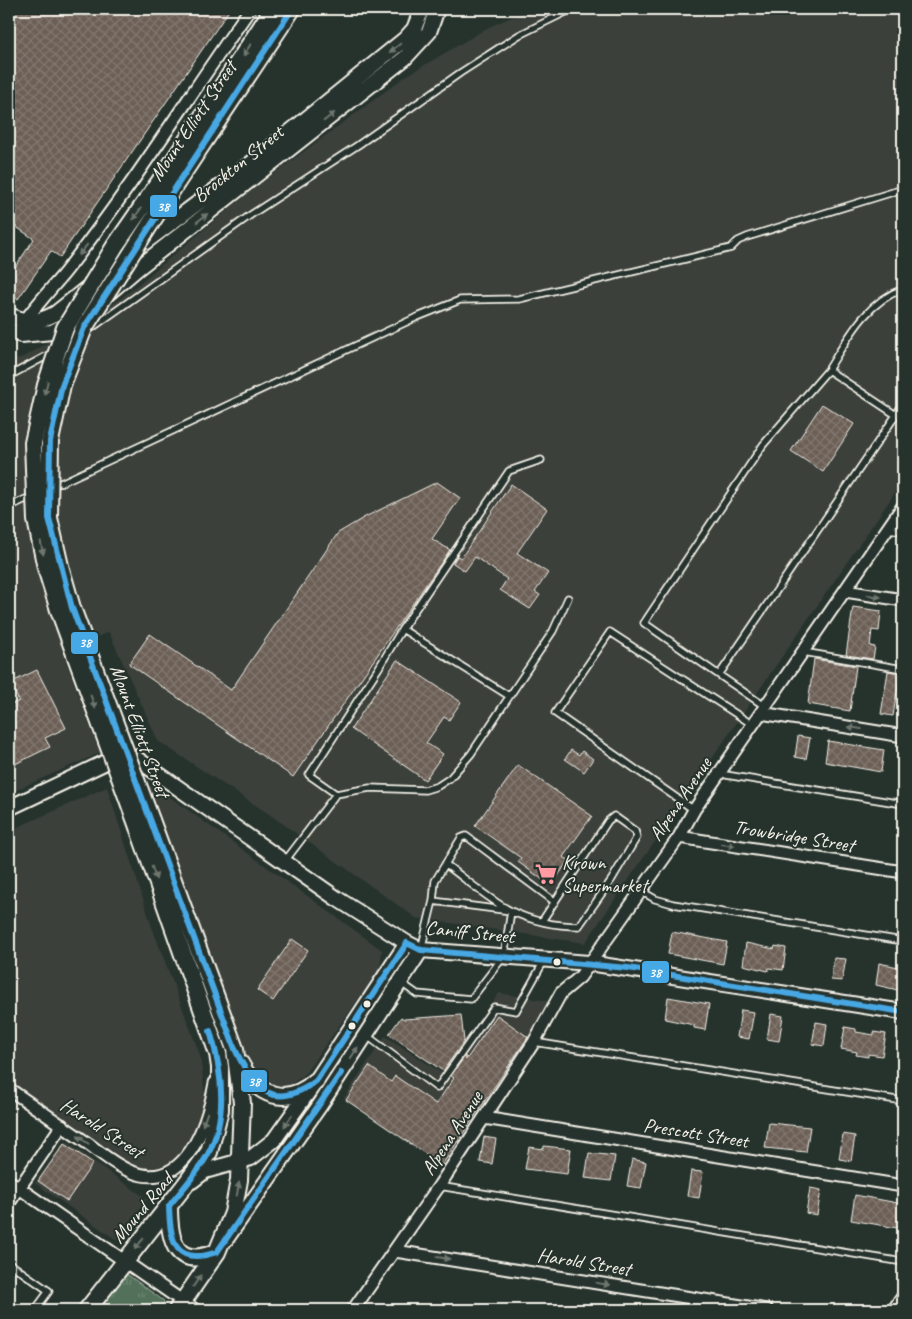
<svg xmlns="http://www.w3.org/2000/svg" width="912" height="1319" viewBox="0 0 912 1319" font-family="Caveat,sans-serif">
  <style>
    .built { fill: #3b403a }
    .grass { fill: url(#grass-tufts); stroke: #a3b1a1 }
    .building { fill: url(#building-cross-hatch); stroke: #f4f1e8 }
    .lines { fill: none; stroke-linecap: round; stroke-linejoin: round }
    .service-casing { stroke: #f4f1e8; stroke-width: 9 }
    .minor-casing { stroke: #f4f1e8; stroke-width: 15 }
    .tertiary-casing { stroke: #f4f1e8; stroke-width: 18 }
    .secondary-casing { stroke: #f4f1e8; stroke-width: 20 }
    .service { stroke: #26332d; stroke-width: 5.5 }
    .minor { stroke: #26332d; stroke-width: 11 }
    .tertiary { stroke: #26332d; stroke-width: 14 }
    .secondary { stroke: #26332d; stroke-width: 16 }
    .secondary-bridge-casing { stroke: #f4f1e8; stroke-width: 20; stroke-linecap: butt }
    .secondary-bridge { stroke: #26332d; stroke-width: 16 }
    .bus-1-casing { stroke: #26332d; stroke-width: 10 }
    .bus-1 { stroke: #46a8e4; stroke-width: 6 }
    .oneway { fill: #6e766e }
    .bus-dot { fill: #f4f1e8; stroke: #26332d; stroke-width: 2 }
    .labels { text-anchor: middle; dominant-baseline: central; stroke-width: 4; stroke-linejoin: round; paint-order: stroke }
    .street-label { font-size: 20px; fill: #f4f1e8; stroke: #26332d }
    .poi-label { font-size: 20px; fill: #f4f1e8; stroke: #26332d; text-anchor: start }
    .line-badge { stroke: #26332d; stroke-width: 2 }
    .badge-label { font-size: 14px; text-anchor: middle; font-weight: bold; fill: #fff }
  </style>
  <defs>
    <pattern id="grass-tufts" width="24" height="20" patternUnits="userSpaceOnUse" patternTransform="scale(1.25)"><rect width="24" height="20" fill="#52715a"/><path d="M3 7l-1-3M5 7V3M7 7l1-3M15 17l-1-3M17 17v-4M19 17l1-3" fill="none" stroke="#6c8672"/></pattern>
    <pattern id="building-cross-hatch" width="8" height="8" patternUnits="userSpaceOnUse" patternTransform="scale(1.25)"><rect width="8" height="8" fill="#6c6057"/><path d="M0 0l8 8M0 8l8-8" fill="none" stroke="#82776f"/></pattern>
  </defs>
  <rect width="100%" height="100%" fill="#26332d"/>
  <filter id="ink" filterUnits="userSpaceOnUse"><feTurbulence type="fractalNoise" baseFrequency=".02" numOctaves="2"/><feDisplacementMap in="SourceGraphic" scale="10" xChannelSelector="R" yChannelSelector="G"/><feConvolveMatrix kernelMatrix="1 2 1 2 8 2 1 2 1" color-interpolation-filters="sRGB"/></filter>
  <g filter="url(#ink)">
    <path class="built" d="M530,9H903V481L585,943L416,918L269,814L158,741L109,632L62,651L100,753L9,793V362L26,356L119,300L252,190L406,76L489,27Z
      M149,786L156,787L382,950L380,969L304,1075L287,1087L266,1083L256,1076L248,1063Z
      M107,787L152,927L200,1055L205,1096L197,1130L181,1156L167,1167L141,1171L9,1080V831Z
      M499,993L552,1002L441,1165L344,1098L385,1036L443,1074Z
      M65,1141L147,1199L118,1241L35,1183Z"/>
    <path class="grass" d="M123,1274L128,1275L164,1301L161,1310H95Z"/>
    <path class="building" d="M9,9H230L60,257L51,251L18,299L9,294V276L34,239L9,222Z
      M822,404L854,424L823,472L791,451Z
      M437,482L460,498L432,539L450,550L293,777L129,664L150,634L231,690L338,533L365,517Z
      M511,484L547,509L517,553L548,573L535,592L540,595L530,609L500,590L507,579L475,557L465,571L453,563L457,556L461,558Z
      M853,607L881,611L879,631L872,630L870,646L875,647L873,659L846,655Z
      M814,659L856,666L850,711L808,704Z
      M397,660L461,702L449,720L444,717L426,743L443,754L425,780L351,729Z
      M37,670L66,728L45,738L50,747L9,767V705L19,701L10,683Z
      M888,671L900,673L893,716L881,714Z
      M798,736L810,738L806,759L795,757Z
      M828,741L884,750L881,772L825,762Z
      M571,750L579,755L582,751L593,759L584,772L565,759Z
      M518,765L592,816L563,857L569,860L555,880L546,882L518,862L521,858L475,826Z
      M672,932L727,942L723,964L668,954Z
      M292,939L308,950L273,1001L257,990Z
      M746,943L774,949L775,946L786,948L783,970L769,968L768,971L743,965Z
      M834,958L846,959L842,981L831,980Z
      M879,963L903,968L902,991L876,985Z
      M668,997L709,1004L705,1030L694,1028V1025L665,1019Z
      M741,1010L754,1012L749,1039L737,1037Z
      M771,1014L783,1016L779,1041L767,1039Z
      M461,1015L464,1041L443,1071L389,1034L401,1017L404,1019Z
      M497,1015L528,1037L442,1165L346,1100L369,1066L391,1082L395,1076L436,1104L454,1078L451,1076L465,1056L466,1060Z
      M816,1022L827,1024L824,1046L812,1044Z
      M845,1027L856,1029V1032L874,1035V1032L886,1034L882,1056L868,1054V1057L856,1055L857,1052L841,1049Z
      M769,1123L810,1127L806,1152L765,1148Z
      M843,1134L855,1136L851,1161L839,1159Z
      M484,1137L496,1139L492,1164L480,1162Z
      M64,1144L93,1163L67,1201L38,1181Z
      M544,1146L571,1149L567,1174L525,1169L529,1147L544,1149Z
      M589,1153L615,1156L611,1181L585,1178Z
      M632,1159L646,1162L641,1188L627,1186Z
      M691,1171L703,1172L699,1198L687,1196Z
      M810,1188L821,1190L817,1215L806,1213Z
      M855,1195L903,1204V1229L851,1220Z"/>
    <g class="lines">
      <g class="service-casing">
        <path id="service" d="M89,330L252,214L358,145L460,73L519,35L572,9
          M828,370C848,338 866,302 903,289
          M9,376L52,353
          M896,415L903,404
          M52,487L415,318L460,300L519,299L731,248L738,241L747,237L903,189
          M9,507L34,495
          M888,529L903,531
          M402,629L509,696
          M803,652L903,669
          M719,675L644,623L763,445L828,370L896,415L719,675L766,707
          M721,772L726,775L903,804
          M336,794L370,788L425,790L438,786L450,778L471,754L553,631L568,598
          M694,810L555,713L610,632L753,725
          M285,861L336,794L309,775L378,669L402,629L509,471L541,460
          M445,864C466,879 489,900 511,911C532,921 557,926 579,926L612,879L637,837L635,831L614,816L608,821L542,921
          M641,891L655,899L673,904L903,941
          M433,901L435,881L461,838L466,836L555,902
          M400,982L417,994L471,999L504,956L511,911L433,901L421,950
          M366,1035L437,1088L494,1007L516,1011L544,961
          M534,1042L903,1101
          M439,1186L903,1262
          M9,1263L49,1291L35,1310"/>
      </g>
      <g class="minor-casing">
        <path id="minor" d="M18,334C20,322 56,284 66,271C132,187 189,96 250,9
          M845,591L903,600
          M761,713L903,736
          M679,837L903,872
          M9,1089C35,1107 61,1125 87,1143C101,1153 116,1166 132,1172C186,1193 208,1122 215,1083
          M484,1118L903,1186
          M9,1181L195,1310
          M9,1203L62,1125
          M395,1251L767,1310
          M353,1310L439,1186L534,1042L561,993L580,977L679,837L694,810L903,506"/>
      </g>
      <g class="tertiary-casing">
        <path id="tertiary" d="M9,315C27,323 39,323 56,313L136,249L253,162L405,39L414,29L422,9
          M9,331L21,335L52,332L79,318L138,268L405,58L429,32L437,9
          M9,808L106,762L134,757L336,898L407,943L421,950L589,963L903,1012
          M192,1181L205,1171L251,1158L274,1140L316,1081L407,943
          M226,1239L320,1105L421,950
          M895,1310L903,1299"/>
      </g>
      <g class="secondary-casing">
        <path id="secondary" d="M165,174L273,9
          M177,182L292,9
          M151,820L235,1049L242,1103L239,1180L233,1213L217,1252L177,1310
          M240,1063C257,1096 286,1108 316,1081
          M169,1206C169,1241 175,1270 217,1252
          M87,1310L185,1185L209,1152L220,1110V1067L218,1054L138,827"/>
      </g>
      <use href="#service" class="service"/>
      <use href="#minor" class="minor"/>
      <use href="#tertiary" class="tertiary"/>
      <use href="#secondary" class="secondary"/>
      <g class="secondary-bridge-casing">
        <path id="secondary-bridge" d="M151,820L72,608L60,566L49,518L50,441L62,385L84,328L177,182
          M138,827L59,610L46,568L36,520L33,443L46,385L65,328L115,246L165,174"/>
      </g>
      <use href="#secondary-bridge" class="secondary-bridge"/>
      <g class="bus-1-casing">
        <path id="bus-1" d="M292,9L84,328L62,385L50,441L49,518L72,608L235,1049C254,1090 273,1112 316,1081L407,943
          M407,943L421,950L628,968L903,1012
          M169,1206C182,1189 198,1173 208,1154C228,1117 222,1070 210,1031
          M169,1206C170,1243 175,1266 217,1252
          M217,1252L341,1073"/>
      </g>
      <use href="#bus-1" class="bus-1"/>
    </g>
    <defs><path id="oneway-solid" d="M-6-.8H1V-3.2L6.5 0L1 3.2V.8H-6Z" transform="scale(1.25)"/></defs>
    <g class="oneway">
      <use href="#oneway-solid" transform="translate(395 48) rotate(141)"/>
      <use href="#oneway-solid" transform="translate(247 50) rotate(122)"/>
      <use href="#oneway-solid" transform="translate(329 117) rotate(-38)"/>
      <use href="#oneway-solid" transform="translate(137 214) rotate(125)"/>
      <use href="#oneway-solid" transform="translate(202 218) rotate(-38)"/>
      <use href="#oneway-solid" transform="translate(83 250) rotate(128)"/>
      <use href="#oneway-solid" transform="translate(46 388) rotate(105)"/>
      <use href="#oneway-solid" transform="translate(42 548) rotate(78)"/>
      <use href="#oneway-solid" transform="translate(874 596) rotate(9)"/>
      <use href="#oneway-solid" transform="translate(93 702) rotate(70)"/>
      <use href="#oneway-solid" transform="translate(855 728) rotate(-171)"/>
      <use href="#oneway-solid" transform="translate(728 845) rotate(9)"/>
      <use href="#oneway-solid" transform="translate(154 873) rotate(71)"/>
      <use href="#oneway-solid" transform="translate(354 1053) rotate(-57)"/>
      <use href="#oneway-solid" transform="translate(205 1119) rotate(110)"/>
      <use href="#oneway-solid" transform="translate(288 1121) rotate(125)"/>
      <use href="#oneway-solid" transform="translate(83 1140) rotate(-145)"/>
      <use href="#oneway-solid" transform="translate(238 1189) rotate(-79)"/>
      <use href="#oneway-solid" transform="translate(139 1244) rotate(129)"/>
      <use href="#oneway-solid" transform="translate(443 1258) rotate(9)"/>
      <use href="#oneway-solid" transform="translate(197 1281) rotate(-55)"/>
      <use href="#oneway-solid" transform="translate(603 1284) rotate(9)"/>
    </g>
  </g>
  <defs>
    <g id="supermarket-bare" transform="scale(1.725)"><path d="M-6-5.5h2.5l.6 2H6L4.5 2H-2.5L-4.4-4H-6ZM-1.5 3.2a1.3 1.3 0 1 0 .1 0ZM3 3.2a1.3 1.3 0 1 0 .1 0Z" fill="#ff9aa2" stroke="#26332d" stroke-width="2.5" paint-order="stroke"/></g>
  </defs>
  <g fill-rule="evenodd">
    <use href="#supermarket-bare" x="546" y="874"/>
  </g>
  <g class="bus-dot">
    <circle cx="557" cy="962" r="4.5"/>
    <circle cx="367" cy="1004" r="4.5"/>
    <circle cx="352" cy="1026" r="4.5"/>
  </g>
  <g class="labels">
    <g class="street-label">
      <text transform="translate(193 121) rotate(-56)">Mount Elliott Street</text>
      <text transform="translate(238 164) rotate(-39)">Brockton Street</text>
      <text transform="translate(140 731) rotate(70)">Mount Elliott Street</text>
      <text transform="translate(680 799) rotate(-56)">Alpena Avenue</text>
      <text transform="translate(794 836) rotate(9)">Trowbridge Street</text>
      <text transform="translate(470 932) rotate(6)">Caniff Street</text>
      <text transform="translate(102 1128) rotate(33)">Harold Street</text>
      <text transform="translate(452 1133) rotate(-57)">Alpena Avenue</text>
      <text transform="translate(696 1133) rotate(9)">Prescott Street</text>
      <text transform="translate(142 1208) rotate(-50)">Mound Road</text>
      <text transform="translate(584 1262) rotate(9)">Harold Street</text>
    </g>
    <g class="poi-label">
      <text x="562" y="862">Krown<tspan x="562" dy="23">Supermarket</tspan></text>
    </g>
  </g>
  <g class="line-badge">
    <rect x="149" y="194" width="29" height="24" rx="5" fill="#46a8e4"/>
    <rect x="70" y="631" width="29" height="24" rx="5" fill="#46a8e4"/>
    <rect x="641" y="960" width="29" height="24" rx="5" fill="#46a8e4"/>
    <rect x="240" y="1069" width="28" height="24" rx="5" fill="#46a8e4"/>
  </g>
  <g class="badge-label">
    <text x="163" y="211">38</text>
    <text x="85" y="647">38</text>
    <text x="655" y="977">38</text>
    <text x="254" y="1086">38</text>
  </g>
  <rect width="912" height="1319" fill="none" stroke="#26332d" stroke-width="30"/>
  <rect x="15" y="15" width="882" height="1289" fill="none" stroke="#f4f1e8" stroke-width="2" filter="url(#ink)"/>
</svg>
